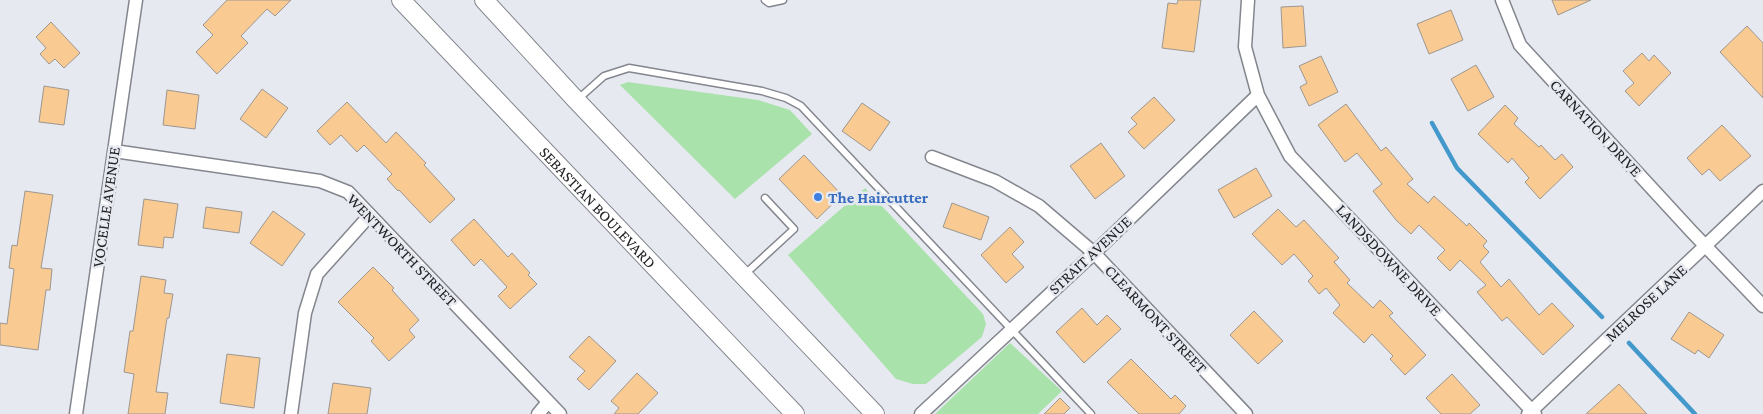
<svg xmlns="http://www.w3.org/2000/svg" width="1763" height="414" viewBox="0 0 1763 414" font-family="'Crimson Pro',serif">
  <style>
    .green { fill: #aae2ab }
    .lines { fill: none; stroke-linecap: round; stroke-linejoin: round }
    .stream { stroke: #4399cb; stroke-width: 4.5 }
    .building { fill: #f9ca92; stroke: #9d9791 }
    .lane-casing { stroke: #84868e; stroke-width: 9 }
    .street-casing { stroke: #84868e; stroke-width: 15 }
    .secondary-casing { stroke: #84868e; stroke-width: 20 }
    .lane { stroke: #fff; stroke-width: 6 }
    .street { stroke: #fff; stroke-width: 12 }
    .secondary { stroke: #fff; stroke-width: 18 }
    .shop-dot { fill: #3f7fe0; stroke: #e7e9f1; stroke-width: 2 }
    .labels { text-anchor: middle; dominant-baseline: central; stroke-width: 5; stroke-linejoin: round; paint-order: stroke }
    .street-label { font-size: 16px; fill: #202124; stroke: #e7e9f1 }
    .shop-label { font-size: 16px; font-weight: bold; fill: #366cbe; stroke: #e7e9f1; text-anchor: start }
  </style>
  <rect width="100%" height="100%" fill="#e7e9f1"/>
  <path class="green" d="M628,82L758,100L790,110L812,134L735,199L620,85Z
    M865,188L983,314L986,324L982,337L926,384H913L896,379L788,255Z
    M1010,343L1062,391L1038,414H935Z"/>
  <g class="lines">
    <path class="stream" d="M1432,123L1457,168L1602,317
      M1629,343L1695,414"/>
  </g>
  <path class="building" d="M227,0H291L275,16L267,9L241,36L248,43L217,74L196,52L213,35L203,25Z
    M1178,0H1201L1194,52L1162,48L1168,3L1177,4Z
    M1552,0H1591L1558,15Z
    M1303,6L1306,46L1283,48L1281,7Z
    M1451,10L1463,40L1429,54L1417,24Z
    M51,22L80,53L64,68L55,59L49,64L40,54L46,48L36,37Z
    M1747,26L1763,43V98L1720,52Z
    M1642,53L1649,61L1654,55L1671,73L1639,106L1625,91L1634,83L1623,71Z
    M1321,56L1338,92L1309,106L1300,87L1307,83L1299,66Z
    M1476,65L1494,97L1468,111L1451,79Z
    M44,86L69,90L64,125L39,122Z
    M262,89L288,108L266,138L240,119Z
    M167,90L199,95L195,129L163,125Z
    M1154,97L1175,120L1144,149L1128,132L1137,124L1131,118Z
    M347,102L386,143L396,132L426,163L424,165L455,199L430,223L399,190L398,191L387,179L392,174L364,145L357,152L341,135L330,145L317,131Z
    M862,103L890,122L870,151L842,131Z
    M1346,104L1381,151L1386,147L1413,179L1407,184L1428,203L1434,196L1467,226L1469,223L1487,241L1483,246L1489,252L1480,262L1501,287L1509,279L1539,315L1552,303L1574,326L1543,355L1507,317L1502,321L1477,292L1486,285L1460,260L1450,271L1437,258L1445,250L1419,225L1411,234L1396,220L1373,191L1382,184L1357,153L1345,162L1318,125Z
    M1505,105L1518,118L1514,124L1539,147L1541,145L1555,160L1562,154L1573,167L1540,199L1525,182L1529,178L1512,158L1508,163L1478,134Z
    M1722,125L1751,156L1720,181L1709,169L1702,175L1687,158Z
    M1101,143L1125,176L1095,199L1070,166Z
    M804,155L842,195L817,219L779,179Z
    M1256,168L1272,196L1234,218L1218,190Z
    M25,191L53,195L41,268L52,269L50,290H46L38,350L0,345V323L7,324L12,285L14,269L9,268L12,245L17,246Z
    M144,199L178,204L173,238L164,237L163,248L138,245Z
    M952,203L989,217L981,240L943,227Z
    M206,207L242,212L239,233L203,228Z
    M1278,209L1296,227L1304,220L1339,258L1334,262L1350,280L1347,283L1373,308L1380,300L1393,313L1389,316L1426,355L1405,375L1390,359L1393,356L1372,334L1364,343L1333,313L1340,305L1326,288L1319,294L1308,281L1313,276L1294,254L1282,265L1252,234Z
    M273,211L305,234L282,266L250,243Z
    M474,219L508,257L512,253L530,273L528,275L537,284L510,309L498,296L507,287L481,259L474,266L451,240Z
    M1010,227L1024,242L1012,254L1024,267L1006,283L981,255Z
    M373,267L394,288L392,290L419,320L409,330L415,337L389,361L371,341L374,338L338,302Z
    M141,276L166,280L164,293L173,294L169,318H167L156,392L168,393L165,414H128L134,374L124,372L130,331H133Z
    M1082,308L1097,325L1107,315L1121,329L1084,363L1056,332Z
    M1254,311L1283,341L1258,364L1230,335Z
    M1689,312L1724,335L1709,358L1698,350L1695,354L1671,339Z
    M589,336L616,361L589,390L577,379L585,371L569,357Z
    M227,354L260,358L254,408L220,403Z
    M1131,359L1171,399L1175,395L1186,406L1179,414H1139L1107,382Z
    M637,373L658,393L638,414H614L619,408L611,401Z
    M1452,374L1480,405L1470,414H1441L1426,398Z
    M333,383L371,388L367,414H328Z
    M1619,384L1647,414H1586Z
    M1060,398L1070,408L1064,414H1044Z"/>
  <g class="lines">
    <g class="lane-casing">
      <path id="lane" d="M765,0L769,3L783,0
        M577,100L604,76L629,68L762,91L786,98L801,106L1091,414
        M744,275L794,229L765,198"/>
    </g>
    <g class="street-casing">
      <path id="street" d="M1248,0L1245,47L1258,95L1290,156L1535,414
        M1502,0L1520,45L1692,232L1763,306
        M114,151L320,181L348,192L560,414
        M932,157L995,181L1039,206L1094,253L1246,414
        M76,414L136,0
        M291,414L305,313L317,274L370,215
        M538,414L548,402
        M921,414L1094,253L1258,95
        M1528,414L1763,191"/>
    </g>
    <g class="secondary-casing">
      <g id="secondary">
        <path id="s1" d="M401,0L795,414"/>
        <path d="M484,0L576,100L875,414"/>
      </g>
    </g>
    <use href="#lane" class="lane"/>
    <use href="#street" class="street"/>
    <use href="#secondary" class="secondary"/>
  </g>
  <circle class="shop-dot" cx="818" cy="197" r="5"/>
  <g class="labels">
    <g class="street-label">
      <text transform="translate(1596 128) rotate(47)">CARNATION DRIVE</text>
      <text transform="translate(106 207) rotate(-82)">VOCELLE AVENUE</text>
      <text stroke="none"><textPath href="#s1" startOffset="286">SEBASTIAN BOULEVARD</textPath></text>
      <text transform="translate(402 250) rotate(46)">WENTWORTH STREET</text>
      <text transform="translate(1090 255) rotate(-43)">STRAIT AVENUE</text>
      <text transform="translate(1389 260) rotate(47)">LANDSDOWNE DRIVE</text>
      <text transform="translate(1646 303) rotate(-43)">MELROSE LANE</text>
      <text transform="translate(1156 319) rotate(47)">CLEARMONT STREET</text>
    </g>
    <g class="shop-label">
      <text x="828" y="197">The Haircutter</text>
    </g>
  </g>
</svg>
